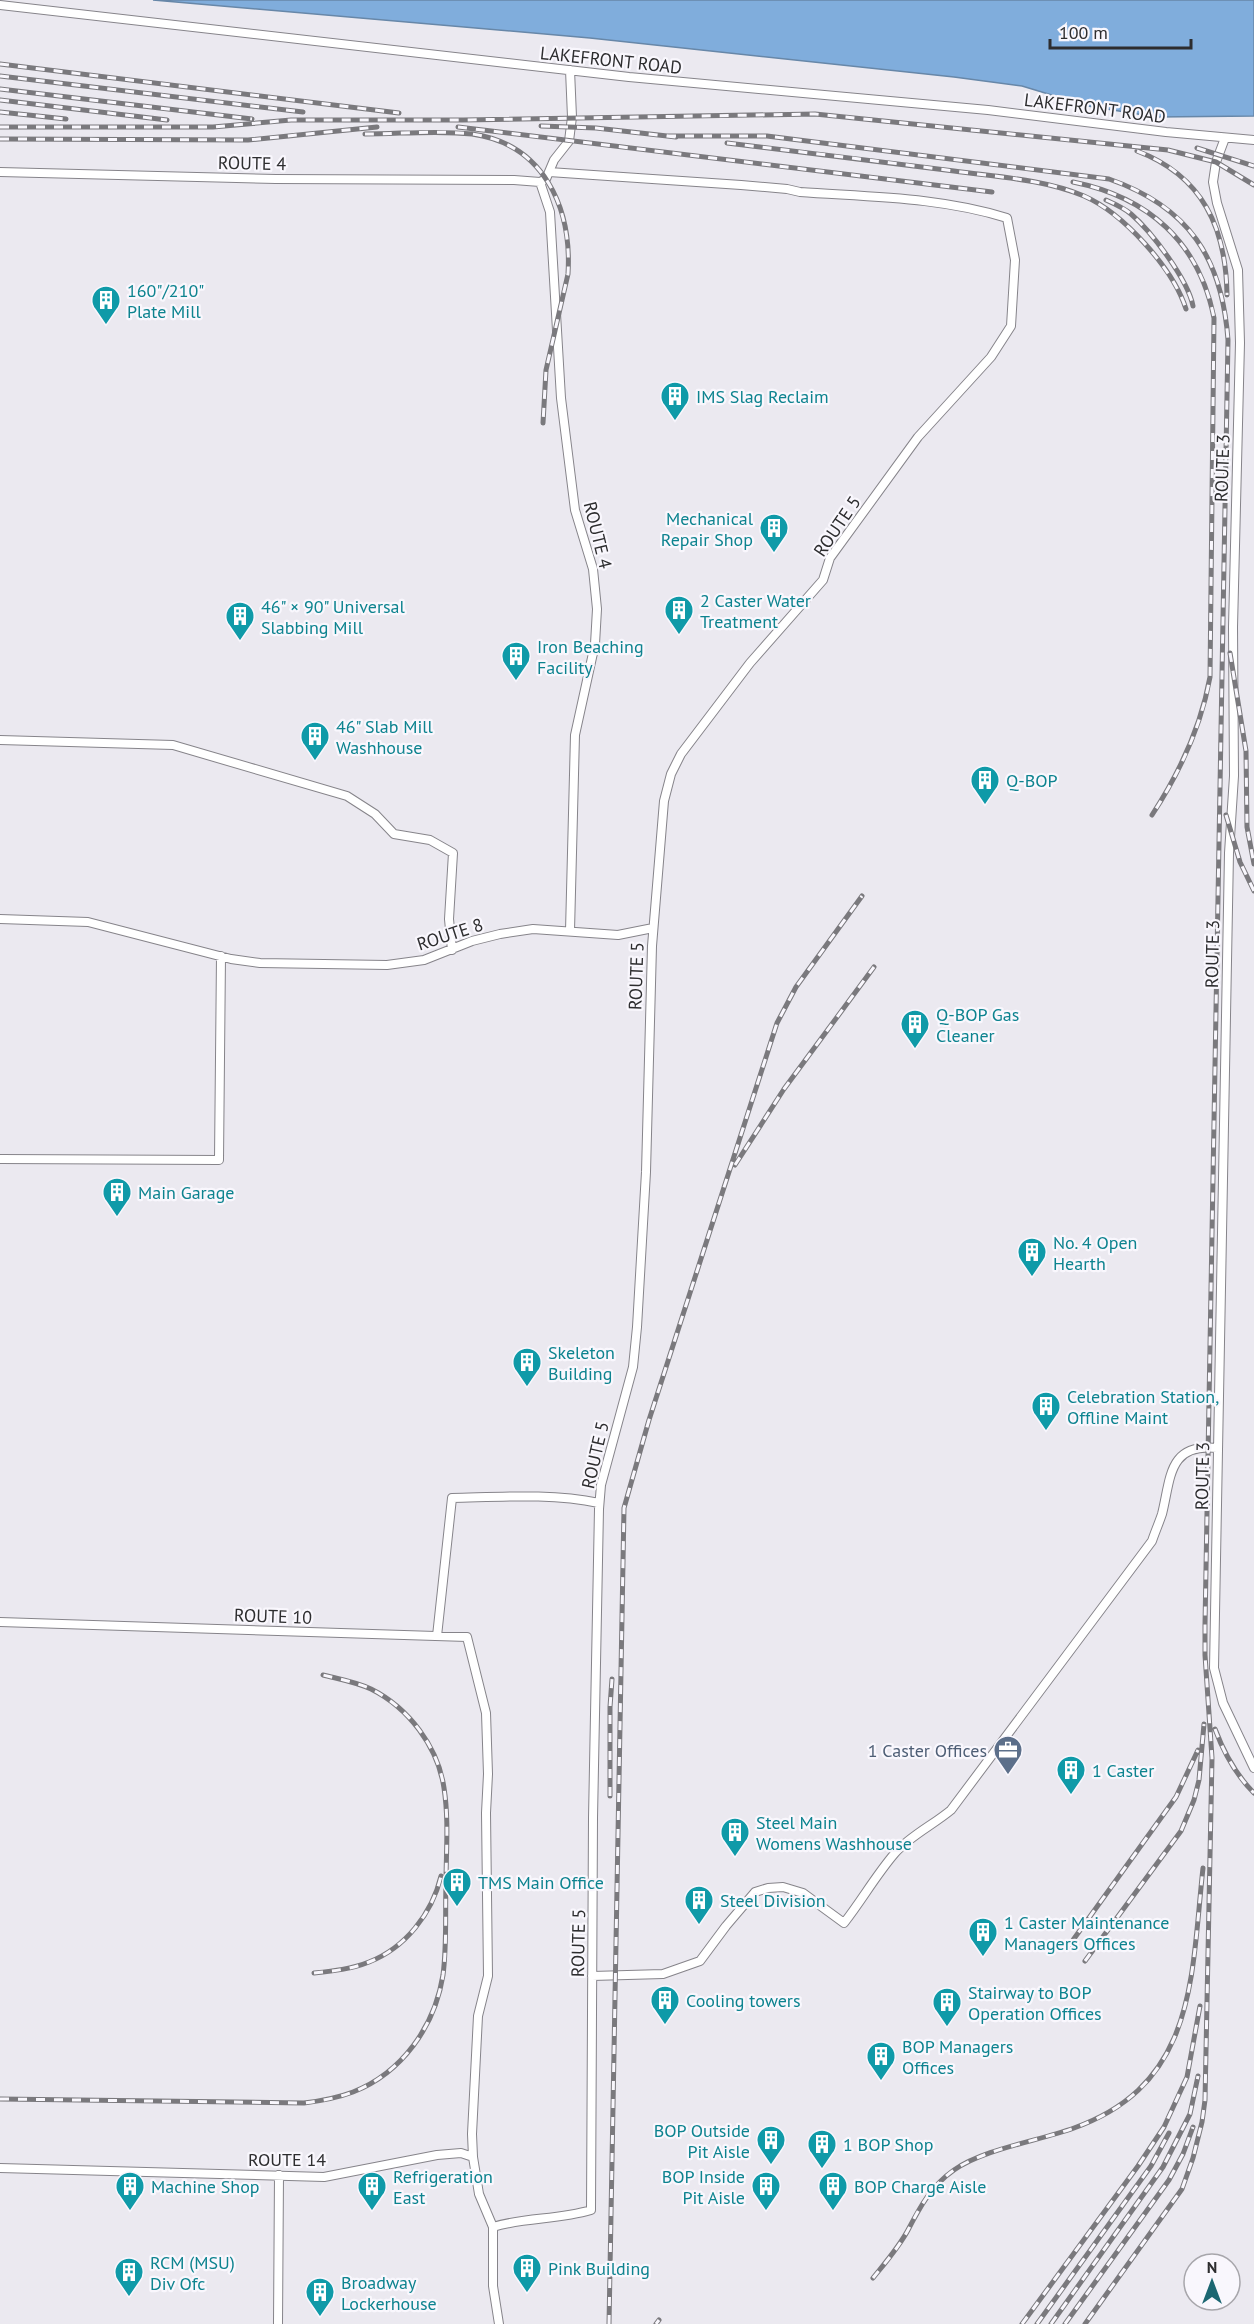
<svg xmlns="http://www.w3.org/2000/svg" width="1254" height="2324" viewBox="0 0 1254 2324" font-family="'PT Sans',sans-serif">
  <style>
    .water { fill: #80addc; stroke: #6787a8; stroke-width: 1.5 }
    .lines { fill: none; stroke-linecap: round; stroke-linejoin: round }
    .minor-casing { stroke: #86848a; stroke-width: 10 }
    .minor { stroke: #fff; stroke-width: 8 }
    .rail-casing { stroke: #7a797d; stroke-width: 5 }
    .rail { stroke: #f9f7fd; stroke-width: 3; stroke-dasharray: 9; stroke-linecap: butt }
    .labels { text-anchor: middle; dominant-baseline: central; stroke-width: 4.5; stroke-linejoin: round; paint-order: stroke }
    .street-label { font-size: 18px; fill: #2d2d2f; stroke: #f9f7fd }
    .culture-label { font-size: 18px; fill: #0d838f; stroke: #f9f7fd; text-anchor: start }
    .service-label { font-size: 18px; fill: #4e5e75; stroke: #f9f7fd; text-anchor: end }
  </style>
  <rect width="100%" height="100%" fill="#ebe9f0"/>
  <path class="water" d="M153,0H1254V116L1156,117L1088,106L1022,86L954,77L590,38Z"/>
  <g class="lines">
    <g class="minor-casing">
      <path id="minor" d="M0,5L629,77L988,110L1166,132L1254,140
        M1225,138L1216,162L1213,182L1217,203L1238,270L1240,343L1233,627L1234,776L1229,853L1214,1668L1223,1703L1254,1768
        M0,172L276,179L514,180L540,182L546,179L554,160L569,141L572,117L570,70
        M540,182L550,212L561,398L575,510L593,569L597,609L595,644L575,735L570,931
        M0,740L173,745L347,796L375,814L394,834L430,840L453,853L449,919L452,950
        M0,919L88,922L231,959L260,963L387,965L424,960L472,941L500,934L533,929L618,935L653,928
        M0,1159L219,1160L221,956
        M0,1622L467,1637L486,1713L488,1774L486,1813L488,1976L478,2016L472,2134L473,2157
        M437,1636L452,1498C500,1497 551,1493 599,1503
        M592,1976L663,1974L700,1961L726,1926L755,1892L768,1888L783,1887L803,1893L844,1923C862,1900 876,1875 895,1853C910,1836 933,1825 951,1810L1152,1541C1155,1532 1159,1523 1162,1514C1171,1478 1168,1443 1217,1448
        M0,2168L324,2177L437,2155L461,2153L473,2157L479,2194L493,2227V2286L499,2324
        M493,2227C525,2217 558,2220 591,2210L593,1818L599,1509L601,1485L633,1367L637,1327L646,1172L652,946L664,801L671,774L681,754L750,663L823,580L830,558L918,437L991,357L1011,326L1015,260L1007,218C941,197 869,197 800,192L787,189L741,185L549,172
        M278,2324L279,2175"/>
    </g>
    <use href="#minor" class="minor"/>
    <g class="rail-casing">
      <path id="rail" d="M0,64L399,113
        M0,76L303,112
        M0,89L252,119
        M0,100L167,120
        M0,112L66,119
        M541,126L596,128L676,137
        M0,127H213L291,120H463L815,114L1168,150L1216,162L1254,185
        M458,127L992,192
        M365,134C400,134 437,130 472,134C544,144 572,208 568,274L546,370L543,423
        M667,136H767L1109,179C1189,207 1222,258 1228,340L1205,1625V1655L1212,1758L1205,2100L1202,2122L1193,2158L1182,2189L1085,2324
        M0,139L248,140L377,127
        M727,143C802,152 878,161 954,171C997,177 1043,179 1084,196C1123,213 1173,268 1186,309
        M1197,148L1254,166
        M1137,151C1203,176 1226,228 1227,295
        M1073,182C1148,197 1199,242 1214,318L1210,677C1201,727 1180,772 1152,815
        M1106,200C1115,204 1124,208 1131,214C1152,232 1188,280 1193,306
        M1230,653L1246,751L1247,827L1254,864
        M1226,815L1240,862L1254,891
        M735,1165L784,1089L874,967
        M1215,1729C1224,1753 1236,1775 1254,1793
        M610,1796V1707L612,1679
        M1068,1947L1176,1797L1198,1750
        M1085,1961L1181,1831L1194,1800L1199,1780L1204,1724
        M314,1973C333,1971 352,1969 369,1962C405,1948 432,1914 441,1876
        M0,2099L304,2103C320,2101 337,2098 353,2092C402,2073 435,2026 443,1975C447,1945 445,1914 446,1884C446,1852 449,1820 444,1788C438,1747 409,1708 371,1689C356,1682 339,1679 323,1675
        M873,2278C885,2263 899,2247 908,2230C920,2207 931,2186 954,2170C984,2149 1038,2141 1074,2128C1197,2084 1191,1977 1203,1868
        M609,2324L624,1508L649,1420L777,1023L796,987L862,896
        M656,2324L659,2320
        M1022,2324L1138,2166L1164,2127L1187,2077L1200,2006
        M1037,2324L1151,2166L1169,2133
        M1051,2324L1163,2167L1190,2114L1198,2076
        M1065,2324L1169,2180L1183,2154L1193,2127"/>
    </g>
    <use href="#rail" class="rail"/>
  </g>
  <defs>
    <g id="building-pin" transform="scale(1.5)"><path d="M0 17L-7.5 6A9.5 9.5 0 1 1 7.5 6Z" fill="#0f9aa8" stroke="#f9f7fd"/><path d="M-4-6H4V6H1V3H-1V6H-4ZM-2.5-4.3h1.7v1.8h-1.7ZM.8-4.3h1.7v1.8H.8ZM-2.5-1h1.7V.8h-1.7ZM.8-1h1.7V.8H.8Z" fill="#fff"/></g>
    <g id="office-pin" transform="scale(1.5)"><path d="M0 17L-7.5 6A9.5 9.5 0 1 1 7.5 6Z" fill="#5c6f8a" stroke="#f9f7fd"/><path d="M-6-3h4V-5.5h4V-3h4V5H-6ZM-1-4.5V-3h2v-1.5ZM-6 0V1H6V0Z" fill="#fff"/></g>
  </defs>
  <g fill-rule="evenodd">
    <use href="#building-pin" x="106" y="300"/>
    <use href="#building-pin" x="675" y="396"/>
    <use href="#building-pin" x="774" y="528"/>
    <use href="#building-pin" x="679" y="610"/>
    <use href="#building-pin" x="240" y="616"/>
    <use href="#building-pin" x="516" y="656"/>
    <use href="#building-pin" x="315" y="736"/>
    <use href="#building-pin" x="985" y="780"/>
    <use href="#building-pin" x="915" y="1024"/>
    <use href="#building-pin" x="117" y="1192"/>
    <use href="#building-pin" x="1032" y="1252"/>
    <use href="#building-pin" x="527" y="1362"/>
    <use href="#building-pin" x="1046" y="1406"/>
    <use href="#office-pin" x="1008" y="1750"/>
    <use href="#building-pin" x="1071" y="1770"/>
    <use href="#building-pin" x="735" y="1832"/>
    <use href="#building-pin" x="457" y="1882"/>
    <use href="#building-pin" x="699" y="1900"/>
    <use href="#building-pin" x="983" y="1932"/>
    <use href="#building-pin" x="665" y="2000"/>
    <use href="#building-pin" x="947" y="2002"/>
    <use href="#building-pin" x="881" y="2056"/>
    <use href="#building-pin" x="771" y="2140"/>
    <use href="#building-pin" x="822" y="2144"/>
    <use href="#building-pin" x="130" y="2186"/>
    <use href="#building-pin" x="372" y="2186"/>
    <use href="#building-pin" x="766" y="2186"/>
    <use href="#building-pin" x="833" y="2186"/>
    <use href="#building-pin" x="527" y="2268"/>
    <use href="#building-pin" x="129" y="2272"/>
    <use href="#building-pin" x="320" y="2292"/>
  </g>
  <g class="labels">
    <g class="street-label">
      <text transform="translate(611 60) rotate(6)">LAKEFRONT ROAD</text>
      <text transform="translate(1095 108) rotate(7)">LAKEFRONT ROAD</text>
      <text transform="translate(252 163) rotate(1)">ROUTE 4</text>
      <text transform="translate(1222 468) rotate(-88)">ROUTE 3</text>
      <text transform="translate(837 526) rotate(-56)">ROUTE 5</text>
      <text transform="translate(598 535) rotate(76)">ROUTE 4</text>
      <text transform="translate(450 934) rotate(-18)">ROUTE 8</text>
      <text transform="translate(1212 954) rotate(-89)">ROUTE 3</text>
      <text transform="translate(636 976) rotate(-88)">ROUTE 5</text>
      <text transform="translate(595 1455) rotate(-77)">ROUTE 5</text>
      <text transform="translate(1202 1476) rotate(-89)">ROUTE 3</text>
      <text transform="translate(273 1616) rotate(2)">ROUTE 10</text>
      <text transform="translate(578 1943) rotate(-89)">ROUTE 5</text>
      <text x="287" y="2159">ROUTE 14</text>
    </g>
    <g class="culture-label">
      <text x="127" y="290">160"/210"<tspan x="127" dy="21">Plate Mill</tspan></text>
      <text x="696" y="396">IMS Slag Reclaim</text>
      <text x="753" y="518" text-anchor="end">Mechanical<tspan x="753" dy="21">Repair Shop</tspan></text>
      <text x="700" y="600">2 Caster Water<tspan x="700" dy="21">Treatment</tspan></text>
      <text x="261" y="606">46" × 90" Universal<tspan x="261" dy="21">Slabbing Mill</tspan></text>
      <text x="537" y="646">Iron Beaching<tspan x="537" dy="21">Facility</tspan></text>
      <text x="336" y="726">46" Slab Mill<tspan x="336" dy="21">Washhouse</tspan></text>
      <text x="1006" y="780">Q-BOP</text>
      <text x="936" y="1014">Q-BOP Gas<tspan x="936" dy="21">Cleaner</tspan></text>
      <text x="138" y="1192">Main Garage</text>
      <text x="1053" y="1242">No. 4 Open<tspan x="1053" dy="21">Hearth</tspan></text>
      <text x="548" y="1352">Skeleton<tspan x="548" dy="21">Building</tspan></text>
      <text x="1067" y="1396">Celebration Station,<tspan x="1067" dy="21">Offline Maint</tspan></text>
      <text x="1092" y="1770">1 Caster</text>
      <text x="756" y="1822">Steel Main<tspan x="756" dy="21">Womens Washhouse</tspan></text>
      <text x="478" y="1882">TMS Main Office</text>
      <text x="720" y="1900">Steel Division</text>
      <text x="1004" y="1922">1 Caster Maintenance<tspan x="1004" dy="21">Managers Offices</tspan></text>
      <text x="968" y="1992">Stairway to BOP<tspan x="968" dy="21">Operation Offices</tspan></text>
      <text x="686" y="2000">Cooling towers</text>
      <text x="902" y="2046">BOP Managers<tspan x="902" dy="21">Offices</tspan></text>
      <text x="750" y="2130" text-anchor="end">BOP Outside<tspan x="750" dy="21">Pit Aisle</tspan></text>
      <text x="843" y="2144">1 BOP Shop</text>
      <text x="393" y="2176">Refrigeration<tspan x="393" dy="21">East</tspan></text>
      <text x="745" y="2176" text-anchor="end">BOP Inside<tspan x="745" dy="21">Pit Aisle</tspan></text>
      <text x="151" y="2186">Machine Shop</text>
      <text x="854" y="2186">BOP Charge Aisle</text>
      <text x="150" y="2262">RCM (MSU)<tspan x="150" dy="21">Div Ofc</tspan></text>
      <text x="548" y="2268">Pink Building</text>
      <text x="341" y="2282">Broadway<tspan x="341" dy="21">Lockerhouse</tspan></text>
    </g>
    <g class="service-label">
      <text x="987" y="1750">1 Caster Offices</text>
    </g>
  </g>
  <g transform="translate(1212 2282)"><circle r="28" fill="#f9f7fd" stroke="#a7a6ab" stroke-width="1.5"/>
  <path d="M0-4.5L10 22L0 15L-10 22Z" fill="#1b6671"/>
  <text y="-9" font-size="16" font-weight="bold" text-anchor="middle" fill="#2d2d2f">N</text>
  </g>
  <path d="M1050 39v9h141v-9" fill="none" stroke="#2d2d2f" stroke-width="3"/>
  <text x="1059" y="39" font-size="18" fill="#2d2d2f" stroke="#f9f7fd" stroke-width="4.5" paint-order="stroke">100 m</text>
</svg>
